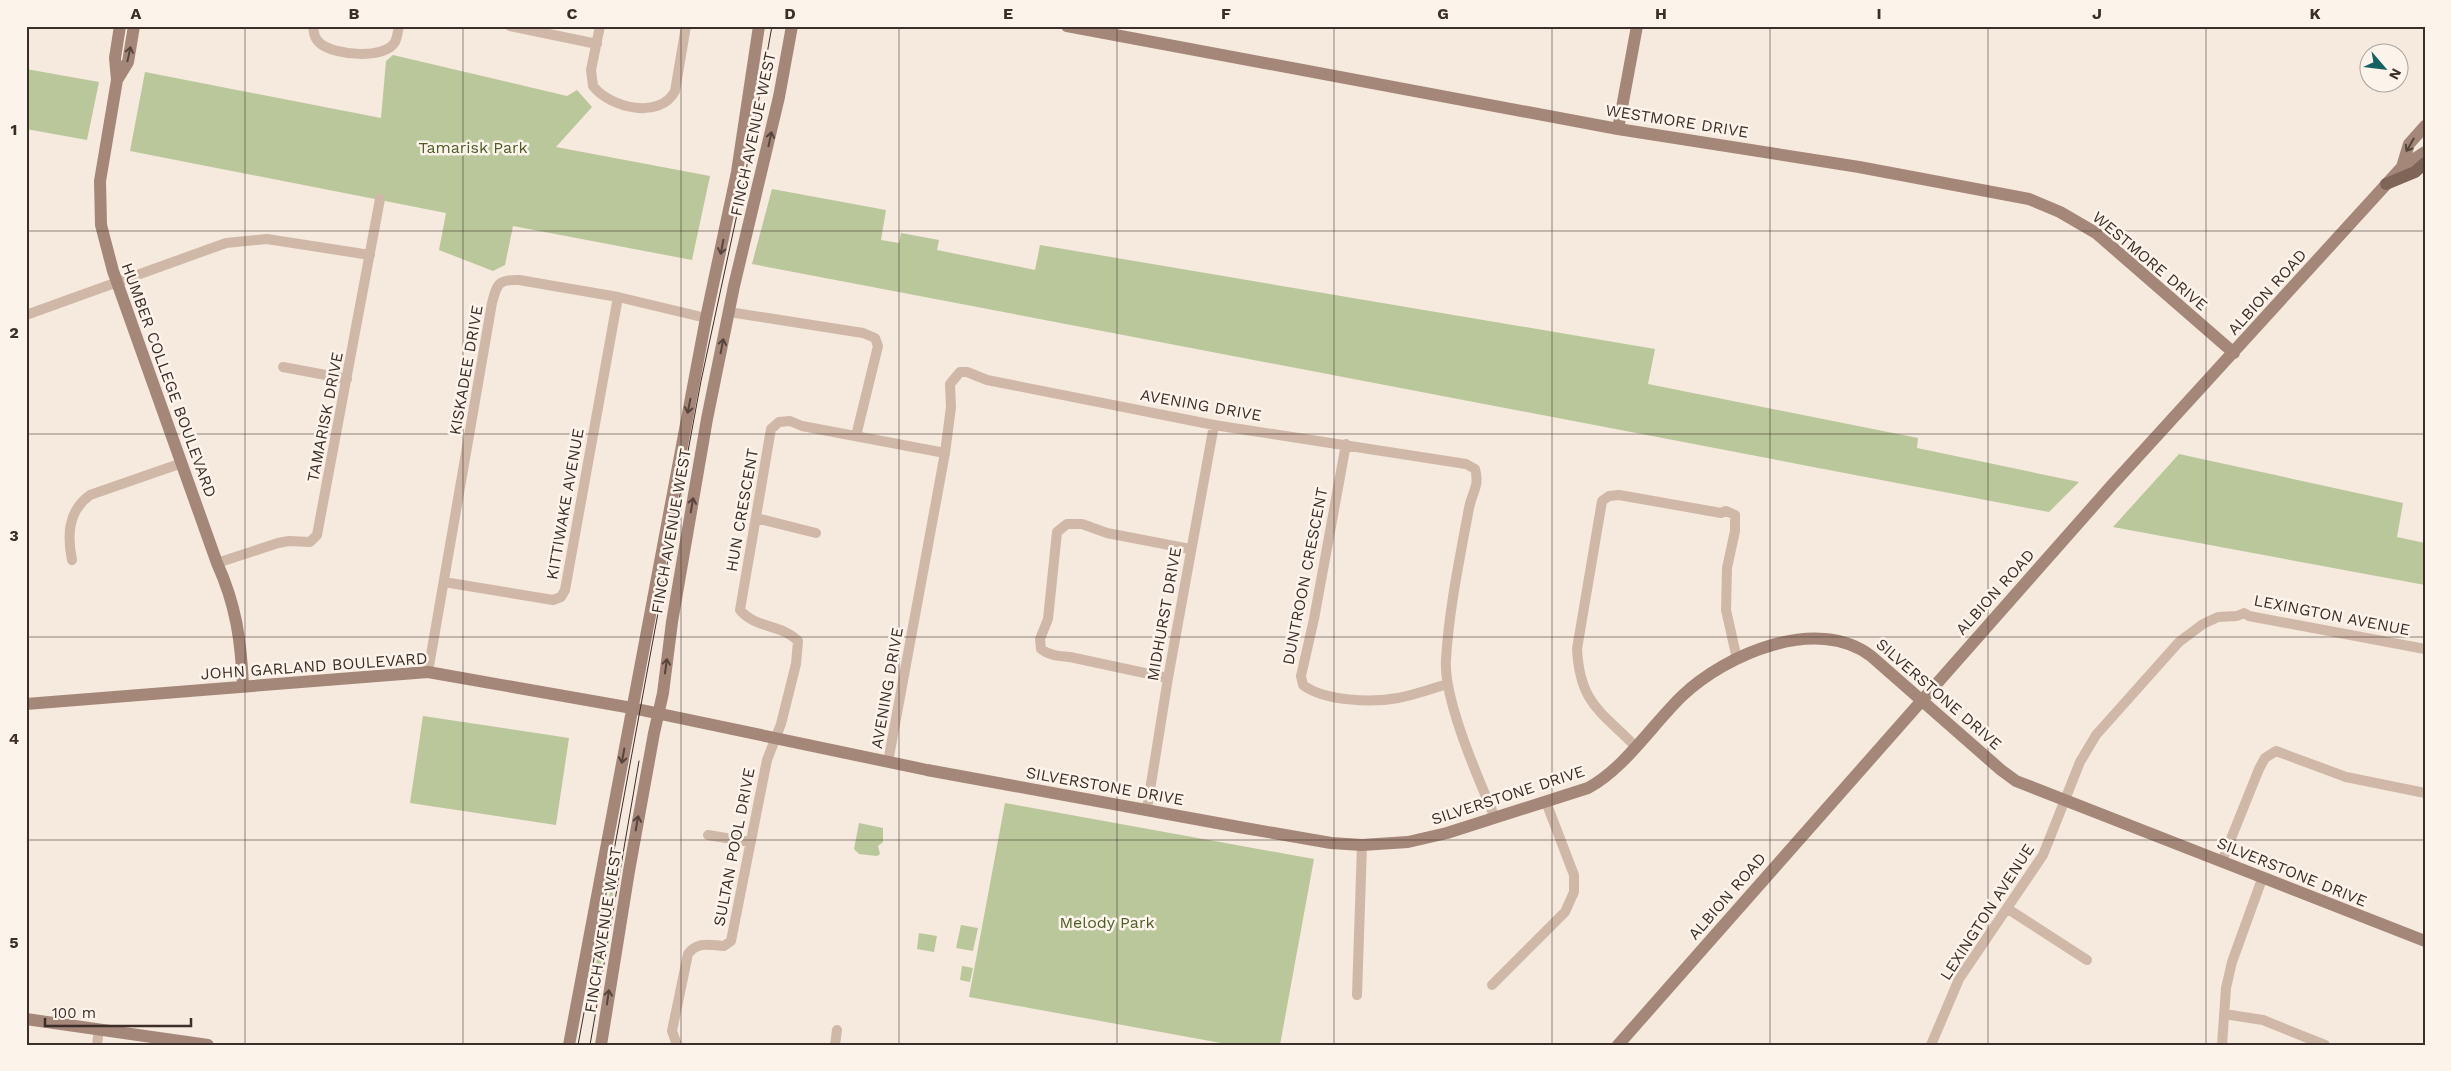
<svg xmlns="http://www.w3.org/2000/svg" width="2451" height="1071" viewBox="0 0 2451 1071" font-family="'Work Sans',sans-serif">
  <style>
    .green { fill: #bac79b }
    .lines { fill: none; stroke-linecap: round; stroke-linejoin: round }
    .street { stroke: #d0b8a8; stroke-width: 10 }
    .secondary { stroke: #a48779; stroke-width: 12 }
    .primary { stroke: #7f6458; stroke-width: 12 }
    .tram { stroke: #3c2e29; stroke-width: 1 }
    .oneway { stroke: #56443d }
    .grid { fill: none; stroke: #3c2e29; stroke-width: 1; stroke-opacity: 0.55 }
    .labels { text-anchor: middle; dominant-baseline: central; stroke-width: 5; stroke-linejoin: round; paint-order: stroke }
    .street-label { font-size: 16px; fill: #3c2e29; stroke: #fcf4eb }
    .park-label { font-size: 16px; fill: #4c5d29; stroke: #fcf4eb }
    .neatline { fill: none; stroke: #3c2e29; stroke-width: 2 }
    .grid-label { font-size: 16px; text-anchor: middle; font-weight: bold; fill: #3c2e29 }
  </style>
  <rect width="100%" height="100%" fill="#f6e9de"/>
  <path class="green" d="M393,55L567,96L577,90L592,107L556,147L710,176L692,260L513,226L505,265L493,271L439,250L446,213L130,151L145,72L381,118L386,61Z
    M26,69L99,82L87,140L26,129Z
    M772,189L886,210L881,240L899,243L901,233L939,240L937,250L1035,270L1040,245L1655,349L1648,384L1918,438L1917,448L2079,482L2049,512L752,264Z
    M2179,454L2403,503L2397,537L2425,543V585L2113,527Z
    M423,716L569,738L556,825L410,803Z
    M1005,803L1314,859L1280,1045H1232L969,997Z
    M859,823L883,828V842L878,846L880,854L877,856L859,854L854,849Z
    M610,892L613,893V897L599,975L594,974Z
    M961,925L978,928L973,951L956,948Z
    M919,933L937,936L934,952L917,949Z
    M962,966L973,968L970,982L960,980Z"/>
  <g class="lines">
    <path class="street" d="M313,26C314,33 314,39 321,44C335,55 384,60 395,42C397,38 398,31 399,26
      M510,26L597,44
      M600,26L591,70L593,86C610,108 660,120 675,91L686,26
      M729,312L863,333L875,338L878,346L856,436
      M26,315L226,243L267,239L370,255
      M283,367L347,379
      M1346,444L1314,619L1301,676L1303,685C1324,701 1372,703 1398,698C1415,695 1431,689 1447,684
      M756,518L816,533
      M72,560C67,535 68,511 90,495L182,463
      M217,563L278,543L289,541L310,542L317,535L380,199
      M444,582L553,600L561,597L565,590L618,297
      M428,672L492,303C497,284 498,279 519,280L618,297L706,318
      M1168,678L1070,657C1059,656 1050,656 1041,649L1040,639L1048,619L1057,532L1067,524H1082L1107,533L1190,549
      M1635,746C1601,711 1580,704 1577,649L1602,501L1609,496L1619,495L1721,513L1726,511L1735,515V531L1727,568L1726,610L1737,659
      M888,762L945,453L951,407L950,384L960,372H967L987,380L1214,425L1466,464L1475,469C1480,486 1472,492 1469,508C1460,557 1449,609 1446,659C1443,699 1479,780 1495,818
      M1147,809L1168,678L1214,425
      M708,835L750,842
      M2222,861L2259,769L2265,758L2276,751L2346,777L2425,793
      M2008,909L2087,960
      M1492,985L1565,912L1574,892V875L1546,802
      M1357,995L1362,845
      M2224,1014L2263,1020L2325,1045
      M97,1045L99,1029
      M677,1045L672,1031L688,954C698,941 709,945 724,946L731,941L767,760L781,724L796,664L798,641C782,624 756,629 740,610L771,429L779,422L790,421L802,426L945,453
      M835,1045L837,1030
      M1931,1045L1959,979L2043,855L2080,762L2096,735L2179,642L2203,624L2218,617L2237,616L2244,613L2249,616L2425,649
      M2222,1045L2226,988L2232,962L2262,879"/>
    <path class="secondary" d="M134,26L128,62L117,80L100,181L101,225L113,271L217,563C236,605 241,640 243,686
      M1067,26L1618,129L1859,167L2029,199L2060,212L2096,233L2234,353
      M117,80L115,58L120,26
      M1618,129L1637,26
      M2402,167L2409,144L2425,126
      M26,704L428,672L632,708L927,770L1239,827L1331,843L1362,845L1408,842L1447,833L1588,788C1624,769 1652,725 1682,696C1726,654 1817,615 1871,656L2001,770L2016,781L2425,941
      M26,1019L208,1045
      M569,1045L706,318L737,172L759,26
      M601,1045L629,871L654,733L663,693L672,622L707,419L734,286L779,97L792,26
      M1618,1045L2112,485L2402,167L2425,152"/>
    <path class="primary" d="M2386,184L2415,172L2425,163"/>
    <path class="tram" d="M578,1045L701,381L744,182L772,26
      M590,1045L639,761"/>
  </g>
  <defs><path id="oneway-shaft" d="M-6 0H5M1.5-3L5.5 0L1.5 3" fill="none" stroke-width="1.6" stroke-linecap="round" stroke-linejoin="round" transform="scale(1.25)"/></defs>
  <g class="oneway">
    <use href="#oneway-shaft" transform="translate(129 54) rotate(-78)"/>
    <use href="#oneway-shaft" transform="translate(770 139) rotate(-78)"/>
    <use href="#oneway-shaft" transform="translate(2410 145) rotate(120)"/>
    <use href="#oneway-shaft" transform="translate(722 247) rotate(101)"/>
    <use href="#oneway-shaft" transform="translate(722 346) rotate(-79)"/>
    <use href="#oneway-shaft" transform="translate(689 406) rotate(101)"/>
    <use href="#oneway-shaft" transform="translate(692 505) rotate(-80)"/>
    <use href="#oneway-shaft" transform="translate(666 666) rotate(-82)"/>
    <use href="#oneway-shaft" transform="translate(623 756) rotate(100)"/>
    <use href="#oneway-shaft" transform="translate(637 823) rotate(-80)"/>
    <use href="#oneway-shaft" transform="translate(608 997) rotate(-82)"/>
  </g>
  <path class="grid" d="M245,26V1045M463,26V1045M681,26V1045M899,26V1045M1117,26V1045M1334,26V1045M1552,26V1045M1770,26V1045M1988,26V1045M2206,26V1045M26,231H2425M26,434H2425M26,637H2425M26,840H2425"/>
  <g class="labels">
    <g class="street-label">
      <text transform="translate(1677 121) rotate(9)">WESTMORE DRIVE</text>
      <text transform="translate(753 134) rotate(-78)">FINCH AVENUE WEST</text>
      <text transform="translate(2150 261) rotate(40)">WESTMORE DRIVE</text>
      <text transform="translate(2267 292) rotate(-48)">ALBION ROAD</text>
      <text transform="translate(466 370) rotate(-80)">KISKADEE DRIVE</text>
      <text transform="translate(169 380) rotate(70)">HUMBER COLLEGE BOULEVARD</text>
      <text transform="translate(1201 405) rotate(10)">AVENING DRIVE</text>
      <text transform="translate(325 417) rotate(-79)">TAMARISK DRIVE</text>
      <text transform="translate(565 504) rotate(-80)">KITTIWAKE AVENUE</text>
      <text transform="translate(742 510) rotate(-80)">HUN CRESCENT</text>
      <text transform="translate(671 531) rotate(-80)">FINCH AVENUE WEST</text>
      <text transform="translate(1305 576) rotate(-79)">DUNTROON CRESCENT</text>
      <text transform="translate(1995 592) rotate(-48)">ALBION ROAD</text>
      <text transform="translate(1164 614) rotate(-80)">MIDHURST DRIVE</text>
      <text transform="translate(2332 615) rotate(11)">LEXINGTON AVENUE</text>
      <text transform="translate(314 666) rotate(-4)">JOHN GARLAND BOULEVARD</text>
      <text transform="translate(887 688) rotate(-80)">AVENING DRIVE</text>
      <text transform="translate(1939 694) rotate(41)">SILVERSTONE DRIVE</text>
      <text transform="translate(1105 786) rotate(10)">SILVERSTONE DRIVE</text>
      <text transform="translate(1508 795) rotate(-18)">SILVERSTONE DRIVE</text>
      <text transform="translate(734 847) rotate(-79)">SULTAN POOL DRIVE</text>
      <text transform="translate(2292 872) rotate(22)">SILVERSTONE DRIVE</text>
      <text transform="translate(1727 896) rotate(-49)">ALBION ROAD</text>
      <text transform="translate(1987 912) rotate(-57)">LEXINGTON AVENUE</text>
      <text transform="translate(603 930) rotate(-81)">FINCH AVENUE WEST</text>
    </g>
    <g class="park-label">
      <text x="473" y="147">Tamarisk Park</text>
      <text x="1107" y="922">Melody Park</text>
    </g>
  </g>
  <rect width="2451" height="1071" fill="none" stroke="#fcf4eb" stroke-width="55"/>
  <g transform="translate(2384 68) rotate(118)"><circle r="24" fill="#fcf4eb" stroke="#afa59d"/>
  <path d="M0-4L9 19L0 12L-9 19Z" fill="#186163"/>
  <text y="-8" font-size="14" font-weight="bold" text-anchor="middle" fill="#3c2e29">N</text>
  </g>
  <path d="M45 1018v8h146v-8" fill="none" stroke="#3c2e29" stroke-width="2.5"/>
  <text x="52" y="1018" font-size="15" fill="#3c2e29" stroke="#fcf4eb" stroke-width="4" paint-order="stroke">100 m</text>
  <rect x="28" y="28" width="2396" height="1016" class="neatline"/>
  <g class="grid-label">
    <text x="136" y="19">A</text>
    <text x="354" y="19">B</text>
    <text x="572" y="19">C</text>
    <text x="790" y="19">D</text>
    <text x="1008" y="19">E</text>
    <text x="1226" y="19">F</text>
    <text x="1443" y="19">G</text>
    <text x="1661" y="19">H</text>
    <text x="1879" y="19">I</text>
    <text x="2097" y="19">J</text>
    <text x="2315" y="19">K</text>
    <text x="14" y="135">1</text>
    <text x="14" y="338">2</text>
    <text x="14" y="541">3</text>
    <text x="14" y="744">4</text>
    <text x="14" y="948">5</text>
  </g>
</svg>
